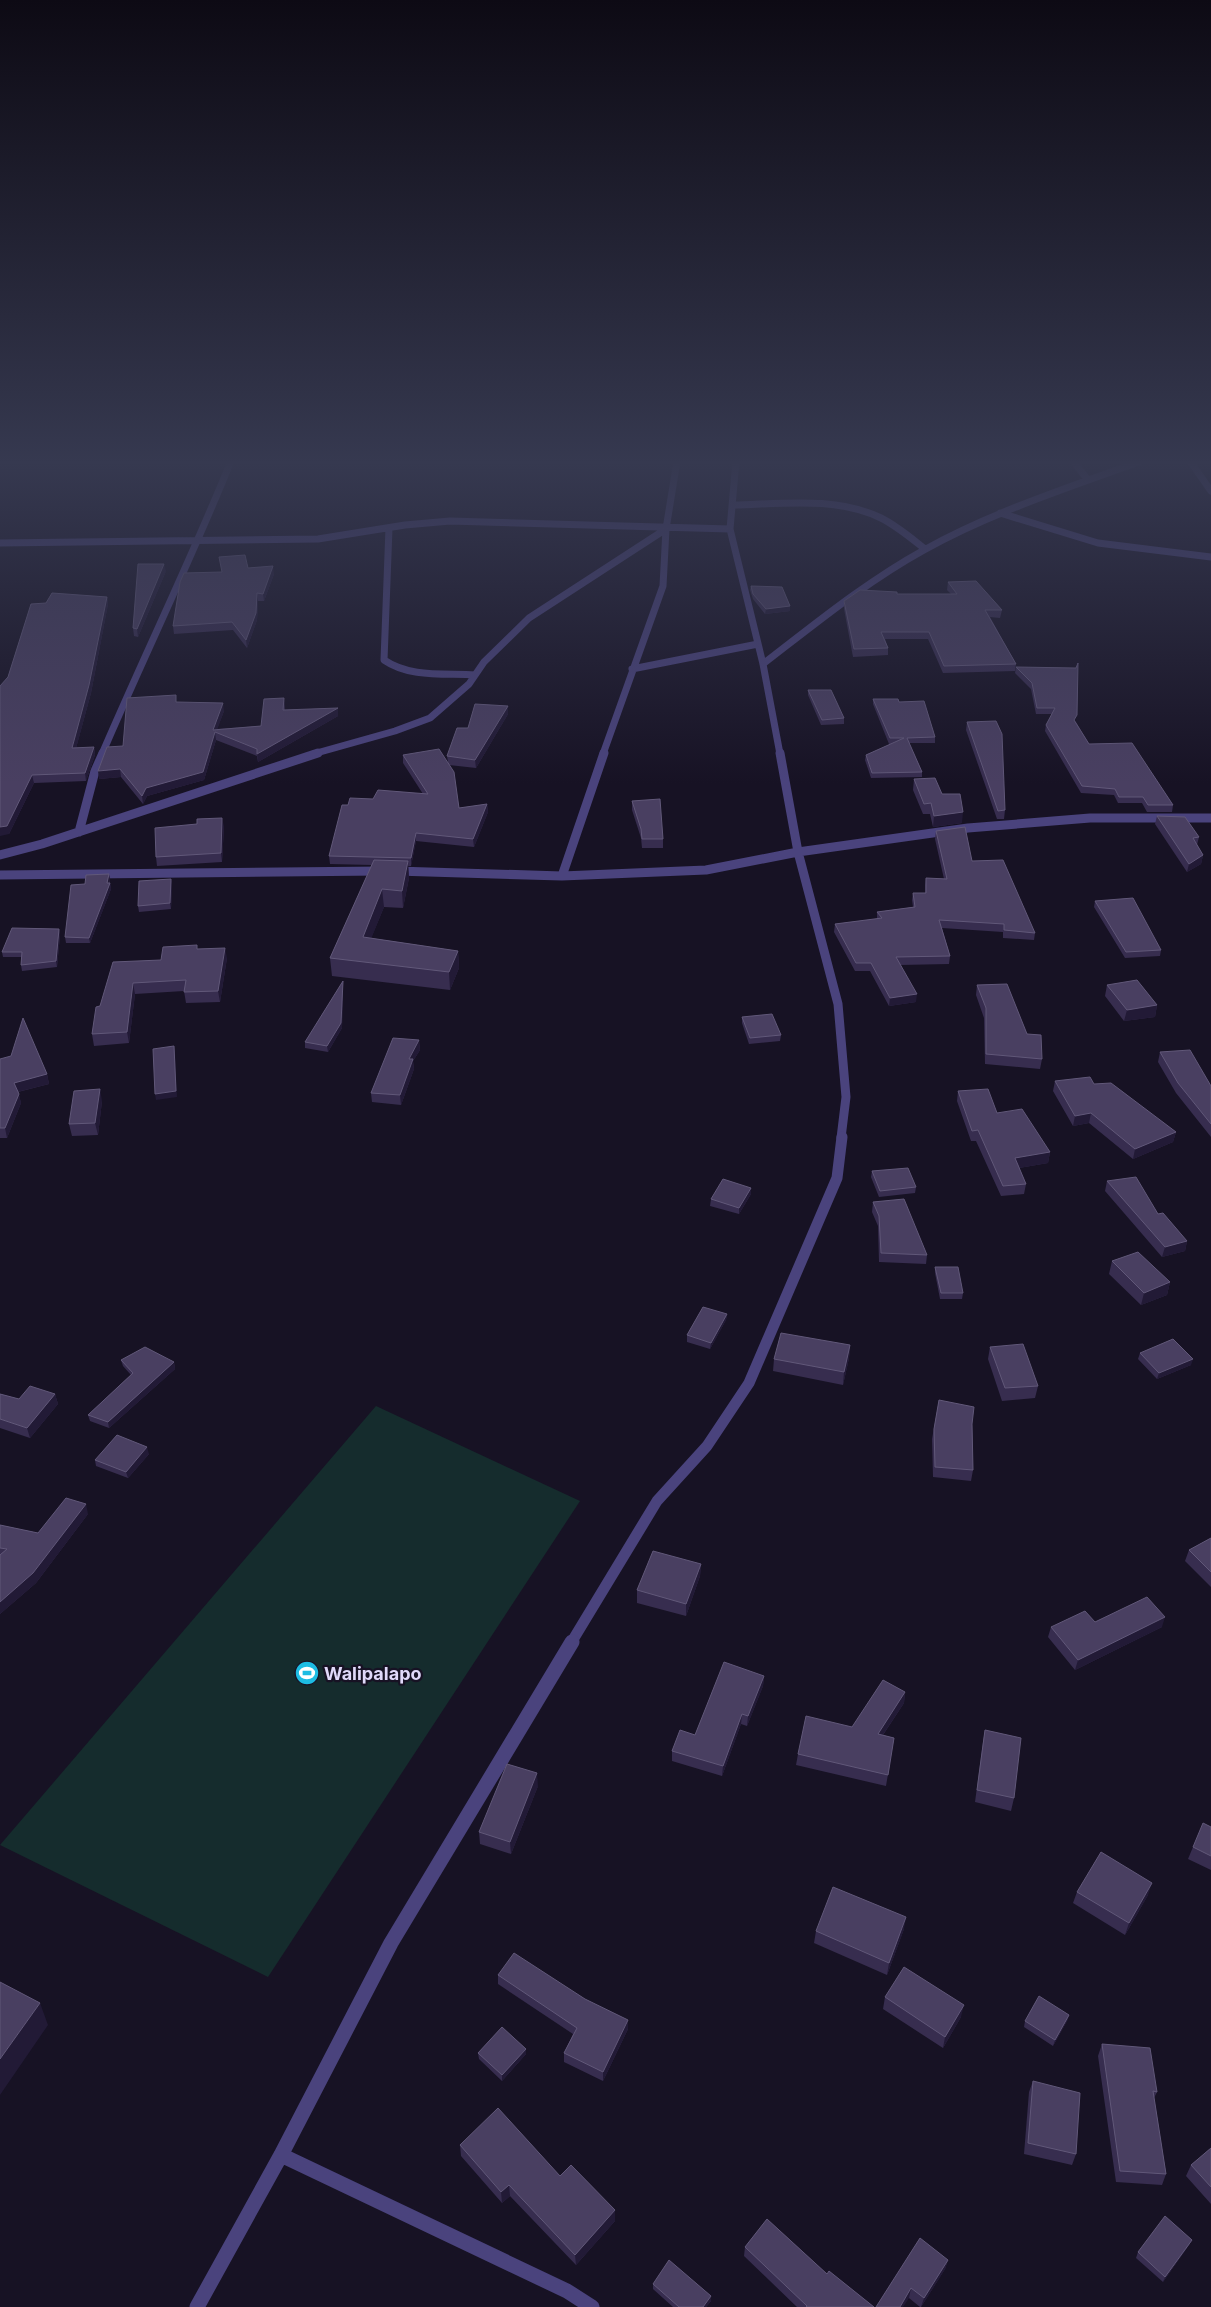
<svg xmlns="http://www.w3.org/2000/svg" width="1211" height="2307" viewBox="0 0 1211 2307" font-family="Inter,sans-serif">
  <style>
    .green { fill: #152c2d }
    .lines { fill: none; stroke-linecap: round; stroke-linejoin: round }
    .minor-far3 { stroke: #4a437d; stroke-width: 7 }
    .minor-far2 { stroke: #4a437d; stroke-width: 9 }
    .minor-far1 { stroke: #4a437d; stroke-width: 11 }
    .minor { stroke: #4a437d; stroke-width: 15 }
    .wall { fill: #372d4f }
    .shaded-wall { fill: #221a36 }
    .building { fill: #493f61; stroke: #615879 }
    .labels { text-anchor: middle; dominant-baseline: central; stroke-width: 4.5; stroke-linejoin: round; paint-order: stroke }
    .near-poi-label { font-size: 18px; font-weight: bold; fill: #e0d9fa; stroke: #171224; text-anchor: start }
  </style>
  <rect width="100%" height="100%" fill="#171224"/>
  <path class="green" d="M376,1406L580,1501L268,1977L0,1845Z"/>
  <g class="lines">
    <path class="minor-far3" d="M736,461L730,529L763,664L780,754
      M1073,461L1088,480
      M1190,461L1211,491
      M733,505C781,504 836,496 881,518C897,526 911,538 925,549
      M1000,513L1098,543L1211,557
      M389,528L384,660C410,678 445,673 475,675
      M0,543L318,539L405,525L450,521L730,529
      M763,664C815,624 866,582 924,550C992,512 1068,488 1141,461
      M632,669L758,644
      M102,754C144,656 191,560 231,461
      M313,754L395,731L430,718L469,684L484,662L529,618L666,529
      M603,754L663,586L666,529L677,461"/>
    <path class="minor-far2" d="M780,753L798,852L838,1004L846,1097L841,1138
      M79,832L95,771L103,753
      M0,855L42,844L318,753
      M396,871L562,876L706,870L798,852L968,828L1090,818H1211
      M0,875L382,871
      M562,876L604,753"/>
    <path class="minor-far1" d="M571,1643L657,1501L707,1446L749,1383L837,1178L842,1137"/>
    <path class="minor" d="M281,2155L567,2291L592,2307
      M197,2307L281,2155L391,1943L572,1642"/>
  </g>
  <path class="wall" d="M248,568L274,574L264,601H258L257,620L247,648L233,630L174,634L173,626L222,572Z
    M166,571L138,637L134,636L133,628Z
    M948,582L1002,610L1000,618L990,617L1016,664L1015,671L943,673L928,639H885L888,648V655L853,657L844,609V601L897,594H951L947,590Z
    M751,586L790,606V611L765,614L753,599L750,590Z
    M107,597L108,604L91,693L76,748L94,747L95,755L86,781L34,783L9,834L8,677L46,603Z
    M1016,667L1076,722L1089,744L1173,805L1172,812H1147L1142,803H1118L1114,795L1081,793L1045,731L1046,725L1052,714H1036L1031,689L1015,673Z
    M808,690L844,718V724L821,725L808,695Z
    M284,698L285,710L338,708V716L258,762L257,756L216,740L204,780L147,796L143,804L121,777L99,779L123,746L177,702L224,711L217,729L261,726Z
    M873,699L899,702L935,737V743H909L922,772V777L871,778L865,760L866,755L891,744H889L873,704Z
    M508,706V714L476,768L449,765L459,808L487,804L488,812L474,847L416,841L411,866H408L409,878L403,908L384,907L371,938L458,951L459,968L450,990L332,976L330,958L372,865L330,864L329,856L348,805L373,799L423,794L403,763V755L448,762L447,756L468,728Z
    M967,722L1005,810L1004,819H997L966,730Z
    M914,779L942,794L962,823L933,827L930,814H923L913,790Z
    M632,801L663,839V848H642L641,838L632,810Z
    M1157,816L1199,837L1197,845L1203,855L1201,864L1187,872L1155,824Z
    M224,826L222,862L157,866L156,857Z
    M936,831L972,861L1035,933L1034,940L1003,938V932L942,928L950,956L949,964L900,965L916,1002L889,1006L870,971H855L834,932L835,924L877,919V912L913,907L912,900L913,893H925V885L926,878L944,879L935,839Z
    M109,874L110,880V883L111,889L90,943H66L65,937Z
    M171,879L172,884L171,909L139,912L138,906Z
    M1095,901L1161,950L1160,956L1125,958L1094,907Z
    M59,929L60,935L57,967L22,971L21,965V957H3L2,952Z
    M198,949L227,958L220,1002L186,1003L184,991L135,994L129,1043L94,1046L92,1034L100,1006L161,960Z
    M977,985L1027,1034L1042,1059L1040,1069L985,1064L984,1018L976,995Z
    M1107,985L1157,1005L1155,1017L1124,1021L1105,996Z
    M343,987L342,1028L328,1052L305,1048V1042Z
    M742,1017L781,1035L780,1041L749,1044L742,1023Z
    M419,1040L420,1050L413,1061L414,1069L401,1105L372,1102L371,1093Z
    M1160,1052L1211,1086V1137L1176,1093L1158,1062Z
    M0,1059L47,1074L49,1084L18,1092L21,1103L7,1138H0Z
    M1055,1081L1094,1084L1176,1132L1173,1142L1133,1159L1089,1123L1073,1126L1053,1091Z
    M958,1091L1050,1152L1048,1163L1019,1168L1026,1184L1024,1194L1001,1196L976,1141H971L957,1101Z
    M102,1101L98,1135L72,1136L69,1124Z
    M872,1171L916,1187L915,1193L879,1197L871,1177Z
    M1107,1181L1158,1214L1187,1241L1185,1251L1162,1257L1105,1191Z
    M751,1188V1194L739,1214L710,1206L711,1199Z
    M873,1202L927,1255L926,1264L879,1262L878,1226L872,1212Z
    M1112,1261L1170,1282L1167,1295L1141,1305L1109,1274Z
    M935,1267L963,1293L962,1299H940L935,1273Z
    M727,1314L726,1320L710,1349L687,1342V1335Z
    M850,1345L849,1358L843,1385L773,1371L774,1359Z
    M990,1347L1038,1386L1035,1398L1002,1401L988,1359Z
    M1140,1353L1191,1365L1157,1379L1138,1359Z
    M121,1360L174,1362L175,1369L109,1428L90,1421L88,1415L131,1375L123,1366Z
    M0,1394L19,1399L55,1394L58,1404L30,1438L0,1428Z
    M939,1400L972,1424L973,1470L971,1481L933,1477L932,1439Z
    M149,1454L128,1478L96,1466L95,1460Z
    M88,1514L36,1583L0,1614V1525L38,1533Z
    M1211,1538V1587L1185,1561L1189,1550Z
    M701,1564L700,1576L686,1616L637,1603V1590Z
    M1095,1622L1162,1627L1075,1670L1048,1637L1051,1627Z
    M764,1676L763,1686L747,1726L741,1724L722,1776L672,1761V1751L695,1735Z
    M905,1692L904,1703L883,1735L894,1738L886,1786L796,1765L798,1754L852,1727Z
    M985,1730L1014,1798L1011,1811L975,1802L983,1742Z
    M538,1786L511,1854L480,1844L479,1832Z
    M1211,1827V1870L1188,1859L1193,1847Z
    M1077,1892L1148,1895L1125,1935L1073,1903Z
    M904,1929L887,1975L814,1943L816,1931Z
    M498,1975L628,2029L603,2081L564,2062V2053L573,2034L498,1984Z
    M885,1997L961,2017L943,2048L883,2009Z
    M1069,2015L1067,2021L1053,2046L1024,2027L1025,2021Z
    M1102,2044L1157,2092L1154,2098L1166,2174L1162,2185L1116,2182L1098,2056Z
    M478,2053L526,2054L502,2081L479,2059Z
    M1033,2081L1076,2154L1072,2165L1024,2154L1029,2092Z
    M460,2145L560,2176L615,2221L576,2265L510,2196L502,2203L461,2156Z
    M1211,2148V2204L1186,2176L1191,2165Z
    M1192,2240L1189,2245L1163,2282L1136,2258L1138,2252Z
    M745,2247L827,2274L874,2307H797L744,2256Z
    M948,2260L945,2269L921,2307H920L909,2298L876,2307Z
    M653,2284L711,2296V2301L706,2307H673L653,2289Z"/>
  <path class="shaded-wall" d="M164,564L166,571L138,637L137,629Z
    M273,566L274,574L264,601L263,594Z
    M257,593L258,601L257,620L247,648L246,640Z
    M107,597L108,604L91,693L74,756L72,748Z
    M790,606V611L765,614L766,609Z
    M223,703L224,711L216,733L215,732L216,740L204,780L147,796L143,804L142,796L146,788L213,730Z
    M508,706V714L476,768L475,760Z
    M338,708V716L258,762L257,754Z
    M94,747L95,755L86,781L85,773Z
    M120,769L121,777L99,779L98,771Z
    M32,775L34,783L9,834L0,836V827Z
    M487,804L488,812L474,847L473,839Z
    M963,812L962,823L933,827L934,816Z
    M222,818L224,826L222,862L221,853Z
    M416,833V841L411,866V858Z
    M1203,855L1201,864L1187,872L1189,864Z
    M408,861L409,878L403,908L402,891Z
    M109,874L110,880L109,886L110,883L111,889L90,943L89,938L107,883Z
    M171,879L172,884L171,909L170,903Z
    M382,889L384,907L365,954L363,937Z
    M59,929L60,935L57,967L56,961Z
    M225,948L227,958L220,1002L218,991Z
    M458,951L459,968L450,990L449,972Z
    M343,981V987L342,1028L328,1052L327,1046Z
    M133,983L135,994L129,1043L127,1032Z
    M917,994L916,1002L889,1006L890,998Z
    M1157,1005L1155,1017L1124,1021L1127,1010Z
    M419,1040L420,1050L413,1061L414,1069L401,1105L400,1095L409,1059Z
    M174,1046L175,1052L177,1097L156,1100L155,1094Z
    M47,1074L49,1084L17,1092L14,1083Z
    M100,1089L102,1101L98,1135L95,1123Z
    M19,1094L21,1103L7,1138L5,1128Z
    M1091,1113L1089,1123L1073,1126L1075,1116Z
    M1176,1132L1173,1142L1133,1159L1135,1149Z
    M1050,1152L1048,1163L1013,1169L1015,1158Z
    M751,1188V1194L739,1214V1208Z
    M1187,1241L1185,1251L1162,1257L1165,1247Z
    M1170,1282L1167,1295L1141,1305L1144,1293Z
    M727,1314L726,1320L710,1349L711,1343Z
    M850,1345L849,1358L843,1385L844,1372Z
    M1193,1359L1191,1365L1157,1379L1159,1373Z
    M174,1362L175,1369L109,1428L108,1422Z
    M55,1394L58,1404L30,1438L27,1428Z
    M147,1447L149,1454L128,1478L126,1472Z
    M86,1504L88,1514L36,1583L0,1614V1602Z
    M701,1564L700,1576L686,1616V1604Z
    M1165,1617L1162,1627L1075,1670L1078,1660Z
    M764,1676L763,1686L747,1726L748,1716Z
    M905,1692L904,1703L876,1745L878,1734Z
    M742,1714L741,1724L722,1776L723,1766Z
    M537,1773L538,1786L511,1854L510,1842Z
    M1152,1883L1148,1895L1125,1935L1129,1923Z
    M906,1917L904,1929L887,1975L889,1963Z
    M40,2003L48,2025L0,2095V2059Z
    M964,2005L961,2017L943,2048L945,2037Z
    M1069,2015L1067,2021L1053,2046L1055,2040Z
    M628,2020V2029L603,2081V2072Z
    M526,2049V2054L502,2081V2075Z
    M509,2185L510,2196L502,2203L501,2192Z
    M615,2210V2221L576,2265L575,2255Z
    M1192,2240L1189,2245L1163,2282L1165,2277Z
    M948,2260L945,2269L921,2307L924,2298Z
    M911,2288L909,2298L903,2307H900Z
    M711,2296V2301L706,2307H703Z"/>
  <path class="building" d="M245,555L248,568L273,566L263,594L257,593L256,613L246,640L232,622L173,626L180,582L184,573L222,572L219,557Z
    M138,564H164L137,629L133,628Z
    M976,581L1002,610H985L1016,664L944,666L929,632H881L888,648L854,649L844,601L860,590L897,592V594H957L948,582Z
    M751,586L782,587L790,606L766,609L753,594Z
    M52,593L107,597L89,685L72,748L94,747L85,773L32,775L7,826L0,827V686L8,677L31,604L46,603Z
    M1078,663L1077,715L1074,720L1089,744L1132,743L1173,805H1148L1143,797H1119L1115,789L1082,786L1046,725L1055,708H1037L1032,683L1016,667L1076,668Z
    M808,690H831L844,718L822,720Z
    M176,695V702L223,703L213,730L261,726L264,699L284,698L283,710L338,708L257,754V749L215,732L203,772L146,788L142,796L120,769L98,771L107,747L123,746L127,698Z
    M873,699H898L899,702L924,701L935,737L907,738L922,772L872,773L866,755L904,738H890Z
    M475,704L508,706L475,760L447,756L457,728H468Z
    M996,721L1002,734L1005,810L998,811L967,722Z
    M439,749L454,772L459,808L487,804L473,839L416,833L411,858L329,856L342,805H348L350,798L373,799L378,790L428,794L403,755Z
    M935,778L942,794H960L963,812L934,816L931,803L924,804L914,779Z
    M660,799L663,839H642L641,829L632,801Z
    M1157,816L1185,817L1199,837L1193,838L1203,855L1189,864Z
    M222,818L221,853L156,857L155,828L197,824V819Z
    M965,827L972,861L1003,860L1035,933L1004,930V924L939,920L950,956L896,957L917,994L890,998L871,963H856L835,924L882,918L877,912L915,907L913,893H926V878L947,879L936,831Z
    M374,860L408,861L402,891L382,889L363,937L458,951L449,972L330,958Z
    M109,874L107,883H110L89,938L65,937L71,885L85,884L86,875Z
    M171,879L170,903L138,906L139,881Z
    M1133,898L1161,950L1126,952L1095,901Z
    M12,928L59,929L56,961L21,965L22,952H2Z
    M197,945V949L225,948L218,991L184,992L186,980L133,983L127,1032L92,1034L96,1007L100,1006L113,962L161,960L163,947Z
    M1137,980L1157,1005L1127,1010L1107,985Z
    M343,981L341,1023L327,1046L305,1042Z
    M1007,984L1027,1034L1041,1035L1042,1059L986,1054V1008L977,985Z
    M772,1014L781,1035L750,1038L742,1017Z
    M23,1018L47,1074L14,1083L19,1094L5,1128H0V1059L11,1056Z
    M393,1038L419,1040L409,1059H413L400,1095L371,1093Z
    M174,1046L176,1091L155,1094L153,1049Z
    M1190,1050L1211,1086V1124L1178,1083L1160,1052Z
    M1090,1077L1094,1084L1111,1083L1176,1132L1135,1149L1091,1113L1075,1116L1055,1081Z
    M100,1089L95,1123L69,1124L74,1091Z
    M988,1089L997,1113L1022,1109L1050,1152L1015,1158L1026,1184L1003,1186L978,1130L972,1131L958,1091Z
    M908,1168L916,1187L880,1191L872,1171Z
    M1136,1177L1158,1214L1163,1213L1187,1241L1165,1247L1107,1181Z
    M723,1179L751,1188L739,1208L711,1199Z
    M904,1199L927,1255L881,1253L879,1216L873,1202Z
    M1138,1252L1170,1282L1144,1293L1112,1261Z
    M935,1267H958L963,1293H941Z
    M703,1307L727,1314L711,1343L687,1335Z
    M781,1333L850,1345L844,1372L774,1359Z
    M1173,1339L1193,1359L1159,1373L1140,1353Z
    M1023,1344L1038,1386L1005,1388L990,1347Z
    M145,1347L174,1362L108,1422L88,1415L133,1373L121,1360Z
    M30,1386L55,1394L27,1428L0,1419V1394L19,1399Z
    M939,1400L974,1407L972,1424L973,1470L935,1467L934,1429Z
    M117,1435L147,1447L126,1472L95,1460Z
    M66,1498L86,1504L33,1573L0,1602V1555L7,1549L0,1548V1525L38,1533Z
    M1211,1538V1572L1189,1550Z
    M653,1551L701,1564L686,1604L637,1590Z
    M1147,1597L1165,1617L1078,1660L1051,1627L1085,1611L1095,1622Z
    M724,1662L764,1676L748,1716L742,1714L723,1766L672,1751L680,1730L695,1735Z
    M883,1680L905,1692L878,1734L894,1738L888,1775L798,1754L806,1716L852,1727Z
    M985,1730L1021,1738L1014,1798L977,1790Z
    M507,1764L537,1773L510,1842L479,1832Z
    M1203,1823L1211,1827V1856L1193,1847Z
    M1101,1852L1152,1883L1129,1923L1077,1892Z
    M833,1887L906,1917L889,1963L816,1931Z
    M514,1953L585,1999L628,2020L603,2072L564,2053L577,2028L498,1975Z
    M904,1967L964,2005L945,2037L885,1997Z
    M0,1982L40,2003L0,2059Z
    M1039,1996L1069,2015L1055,2040L1025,2021Z
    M502,2027L526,2049L502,2075L478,2053Z
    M1102,2044L1150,2048L1157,2092L1153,2091L1166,2174L1120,2171Z
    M1033,2081L1080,2093L1076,2154L1028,2143Z
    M498,2108L560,2176L571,2165L615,2210L575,2255L509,2185L501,2192L460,2145Z
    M1211,2148V2187L1191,2165Z
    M1165,2216L1192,2240L1165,2277L1138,2252Z
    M767,2219L827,2274L829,2271L874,2307H806L807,2306L745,2247Z
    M920,2238L948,2260L924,2298L911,2288L900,2307H876Z
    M669,2260L711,2296L703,2307H679L653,2284Z"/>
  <linearGradient id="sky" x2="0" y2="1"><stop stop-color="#0d0a14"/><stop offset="0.59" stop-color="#363950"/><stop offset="1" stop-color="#363950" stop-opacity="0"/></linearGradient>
  <rect width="1211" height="784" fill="url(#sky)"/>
  <defs>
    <g id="stadium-disc" transform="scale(1.25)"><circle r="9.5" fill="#1dbce3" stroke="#171224"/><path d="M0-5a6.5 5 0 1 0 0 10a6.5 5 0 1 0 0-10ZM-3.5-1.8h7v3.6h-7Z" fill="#fff"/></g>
  </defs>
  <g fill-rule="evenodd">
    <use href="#stadium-disc" x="307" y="1673"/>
  </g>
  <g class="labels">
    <g class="near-poi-label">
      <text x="324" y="1673">Walipalapo</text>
    </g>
  </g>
</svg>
